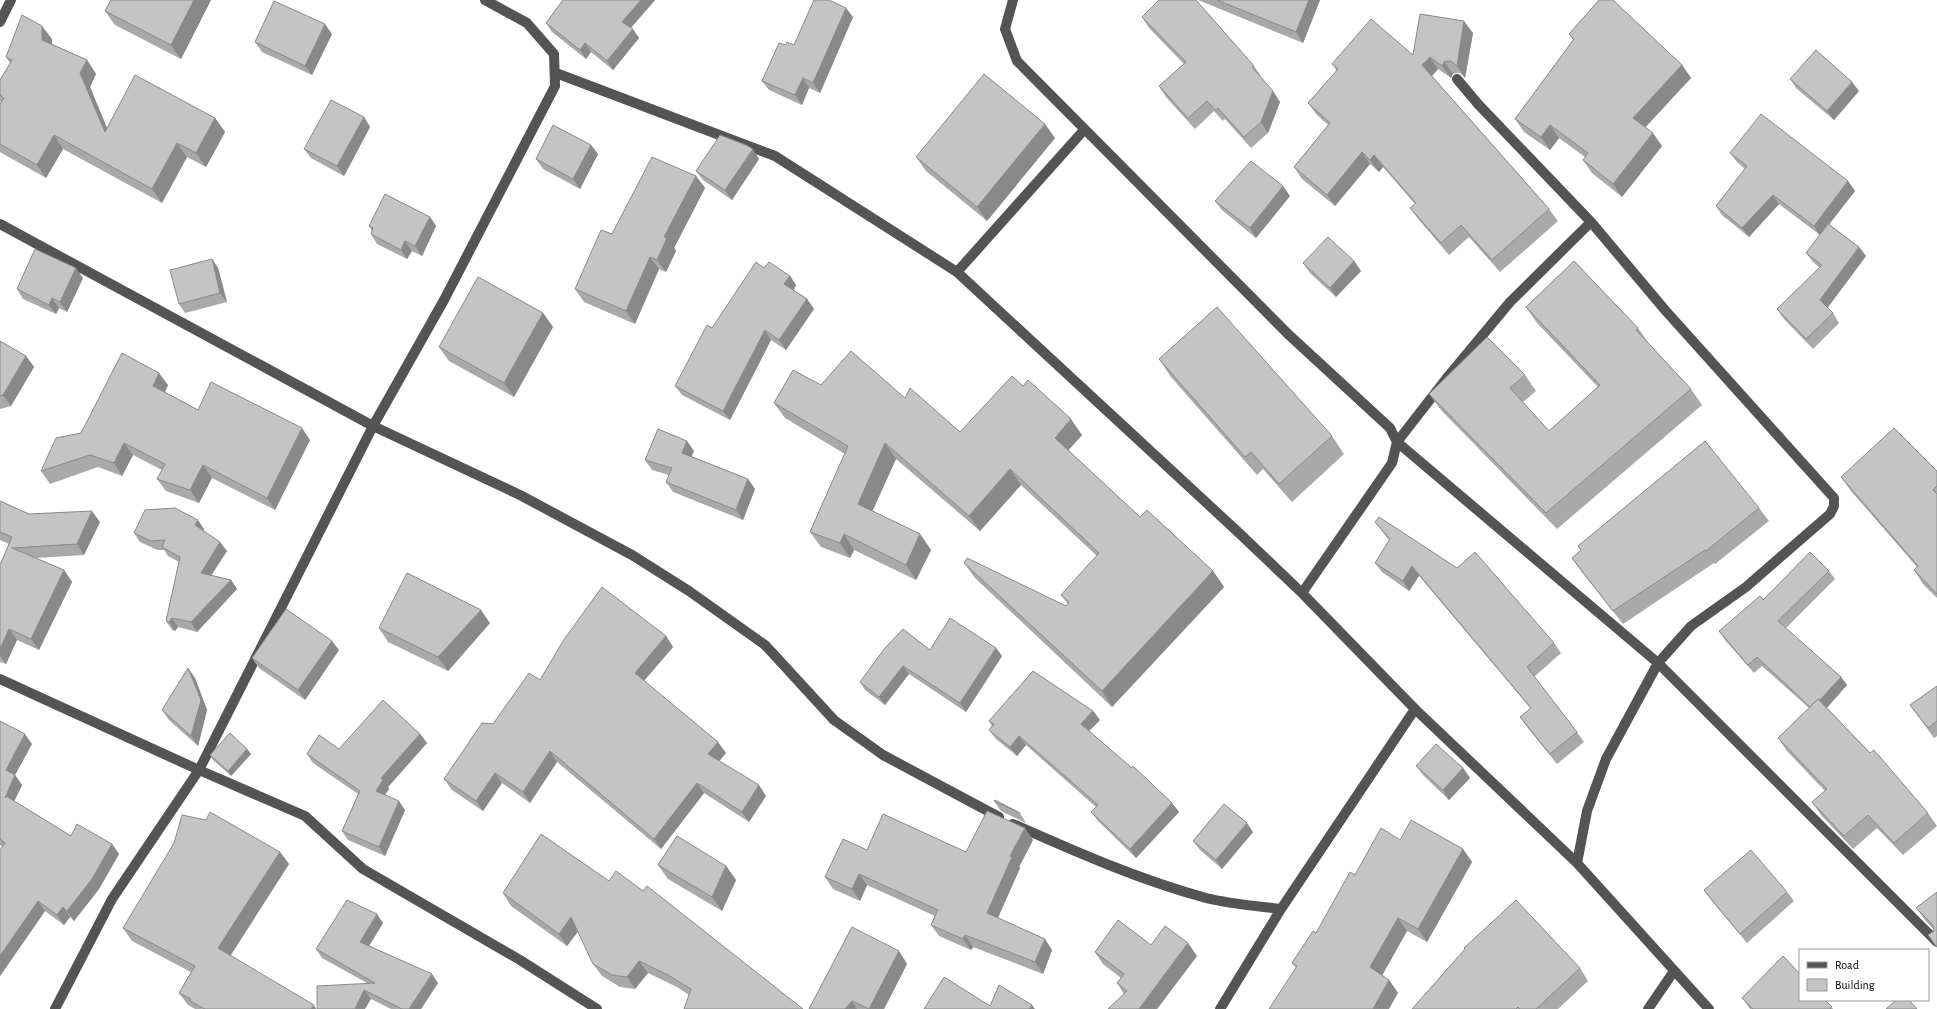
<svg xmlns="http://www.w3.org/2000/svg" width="1937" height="1009" viewBox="0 0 1937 1009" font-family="'Alegreya Sans',sans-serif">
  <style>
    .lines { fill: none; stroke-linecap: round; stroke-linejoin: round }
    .minor { stroke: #545454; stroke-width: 10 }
    .wall { fill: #a9a9a9 }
    .shaded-wall { fill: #898989 }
    .building { fill: #c4c4c4; stroke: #898989 }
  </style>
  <rect width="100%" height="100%" fill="#fff"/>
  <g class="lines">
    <path class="minor" d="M485,0L527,23L554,54L555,86L444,300L373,426L199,770L305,816L363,869L520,960L597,1009
      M1013,0L1005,29L1017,61L1288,334L1390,428L1397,442L1392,463L1302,593
      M0,22L11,0
      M1457,79L1478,104L1591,222L1665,310L1834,498V506L1830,514L1746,587L1691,626L1658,663L1606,759L1587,811L1577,863
      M555,80L556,73L775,156L957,272L1084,130
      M1591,222L1510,302L1446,379L1397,442L1658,663L1937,942
      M0,224L373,426L520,495L632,555L689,591L765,645L834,720L883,755L999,817
      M957,272L1238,532L1302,593L1415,709L1577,863L1709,1009
      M0,679L199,770L112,899L55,1009
      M1013,824C1076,852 1140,880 1206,898C1230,904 1257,906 1281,909L1415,709
      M1220,1009L1281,909
      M1648,1009L1674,971"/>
  </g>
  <path class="wall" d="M111,0H211L181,59L115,25L105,11Z
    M563,0H655L631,28L639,38L613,70L591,52L586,59L552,32L546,23Z
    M1198,0H1320L1303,43Z
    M853,17L820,93L809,88L802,105L769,90L762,81L786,45H794Z
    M1142,17L1254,66L1261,76L1260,77L1280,102L1268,133L1251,148L1225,119L1223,121L1214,111L1195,129L1166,97L1159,86L1184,64L1149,28Z
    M1473,33L1465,78L1460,73H1456L1453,74L1451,78L1438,69L1432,76L1549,209L1558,221L1500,272L1469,237L1449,255L1419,220L1410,208L1415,204L1383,167L1379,172L1370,164L1335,206L1302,179L1294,167L1328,125L1317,115L1308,103L1337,71L1332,64L1413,55Z
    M332,34L312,75L262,52L255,42Z
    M1569,34L1682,65L1691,78L1645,127L1662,146L1622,197L1592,173L1583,160L1585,157L1559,138L1550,150L1524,132L1515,119L1573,40Z
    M52,39V44L87,60L96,74L90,87L107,128L215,118L225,132L206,167L187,157L162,203L63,149L46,178L0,152V104L1,102L0,101V80L10,63L6,57Z
    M1790,79L1859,91L1834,120L1797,89Z
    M364,117L370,127L344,176L311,158L304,149Z
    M1055,138L987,221L926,171L916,157Z
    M591,145L598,154L580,189L543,169L536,159Z
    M1730,153L1848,181L1855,191L1829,224L1859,247L1866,256L1827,308L1833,313L1839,323L1813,349L1784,319L1777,309L1820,268L1813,262L1806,253L1820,235L1779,204L1749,237L1722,215L1716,206L1745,169L1737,162Z
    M759,159L732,200L703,180L696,171Z
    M696,176L705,188L674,248L676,251L666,272L659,269L635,324L584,302L575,289L612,234Z
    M1290,196L1256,238L1222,210L1215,201Z
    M430,217L436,226L422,256L412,251L407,259L377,244L371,234L372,231L369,226Z
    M212,259L218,268L227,302L185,313L179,304Z
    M1354,261L1361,271L1336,297L1310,273L1303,263Z
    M764,268L790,276L796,285L794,290L807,299L814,309L786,350L771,340L730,420L682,395L675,386L712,328Z
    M83,278L67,312L59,308L56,314L23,299L17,289Z
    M1526,307L1638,328L1649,344L1691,389L1702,405L1557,529L1441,410L1429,394L1525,375L1536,391L1523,402L1549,431L1598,387L1537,323Z
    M543,313L553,327L514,397L449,361L439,347Z
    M0,341L26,356L34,367L11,406L0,409Z
    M1159,359L1332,436L1344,454L1292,502L1263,469L1257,475L1171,377Z
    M168,385L165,392L198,410L310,440L275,510L212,478L199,503L166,491L157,479L162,470L133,455L122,476L98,467L50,484L41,471L81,433Z
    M821,385L905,398L960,432L1023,386L1082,435L1068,450L1140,517L1213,571L1224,587L1112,707L975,578L964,563L1066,606L1068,604L1061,595L1097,556L1021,485L980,531L896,459L872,511L920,534L931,550L916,580L854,550L850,558L821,547L810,532L845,454L785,418L774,403Z
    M694,451L691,456L748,479L755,489L743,520L673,492L666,482L669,475L652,470L645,460Z
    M1937,471V598L1923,584L1914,570L1917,567L1851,491L1841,477Z
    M0,501L29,514L100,522L84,555L36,558L64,570L72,582L39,650L17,640L6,664L0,662V565L9,544L0,540Z
    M1759,508L1769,521L1715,564L1714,563L1623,624L1581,571L1572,558L1581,551L1578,546Z
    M1375,522L1554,643L1561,653L1534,677L1577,732L1584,742L1557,764L1527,727L1520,717L1531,709L1419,576L1409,591L1382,572L1375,563L1389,540Z
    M204,529L203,531L227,551L211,575L231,580L237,589L197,632L178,627L175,631L172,630L166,621L179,562L168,556L164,550H157L140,542L134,533Z
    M1829,571L1835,579L1786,628L1841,677L1847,685L1827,708L1928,813L1937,826L1903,855L1877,828L1853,849L1821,815L1812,802L1825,791L1787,751L1778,738L1809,708L1762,666L1754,673L1725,640L1719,631L1763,600Z
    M490,623L448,671L388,642L379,628Z
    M666,636L673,647L644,681L726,753L719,761L766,796L749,822L704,793L661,849L557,762L530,803L502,783L483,811L452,790L444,779L493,724L540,680Z
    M996,648L1002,656L966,712L909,674L885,705L865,690L860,682L930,650Z
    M339,650L305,700L259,668L252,658Z
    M188,668L195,678L207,710L198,746L169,720L162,710Z
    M1937,686V736L1934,738L1910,705Z
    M1093,711L1100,720L1089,731L1172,803L1179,812L1136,858L1098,821L1091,812L1096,807L1026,745L1017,756L996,739L989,730L992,726L989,721Z
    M0,721L32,744L15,775L22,785L14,801L71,836L112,844L119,854L99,889L74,921L70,917L64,925L45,911L0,976V850L3,847L0,845Z
    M420,734L427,743L388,787L389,789L385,795L405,810L385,856L348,840L342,831L358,794L313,763L307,754Z
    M247,749L251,754L231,776L213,760L210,755Z
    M1416,766L1463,768L1470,778L1449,800L1423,775Z
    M994,801L1020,813L1026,823L1001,811Z
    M1253,832L1222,869L1200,850L1193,841Z
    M1033,840L1019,867L1020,868L998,918L1052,950L1043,974L973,947L971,950L939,936L931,925L935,916L867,885L860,901L833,889L825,877L867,850L966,852Z
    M1463,849L1472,862L1427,942L1407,931L1382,975L1389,980L1398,993L1296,968L1292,963L1316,933L1355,875Z
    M280,852L289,864L230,956L316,1009H195L188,1005L179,993L191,972L132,941L123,928Z
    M658,865L726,866L736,880L722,911L668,879Z
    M609,881L643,891L803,1009L689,995L677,987L648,973L635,989L620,987L602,976L593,964L578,931L567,946L511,906L503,893Z
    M1704,890L1787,892L1794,901L1747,943L1711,900Z
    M1937,892V948L1928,935L1934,931V930L1925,920L1916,908Z
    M383,923L369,946L438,983L421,1009H391L371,999L317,1009L367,983L322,958L316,949Z
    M1151,945L1197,956L1157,1009H1108L1124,994L1117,983L1121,978L1103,964L1095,952Z
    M899,951L907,964L884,1009H809Z
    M1580,968L1588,981L1558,1009H1412Z
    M1742,998L1832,1007L1833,1009H1750Z"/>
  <path class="shaded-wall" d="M194,0H211L181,59L171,45Z
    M641,0H655L629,30L622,22Z
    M1309,0H1320L1303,43L1296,32Z
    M846,8L853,17L820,93L813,83Z
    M1464,21L1473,33L1465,78L1457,66Z
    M325,24L332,34L312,75L305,66Z
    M42,26L52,39V53L42,40Z
    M633,29L639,38L613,70L607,61Z
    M585,43L591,52L586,59L580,50Z
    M1430,57L1438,69L1431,77L1422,65Z
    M87,60L96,74L90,87L114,145L105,132L80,73Z
    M1444,62L1453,74L1451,78L1442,66Z
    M1682,65L1691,78L1642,131L1633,118Z
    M803,78L809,88L802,105L795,95Z
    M1852,82L1859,91L1834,120L1827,111Z
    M1273,91L1280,102L1268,133L1261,122Z
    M364,117L370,127L344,176L337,166Z
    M215,118L225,132L206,167L196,153Z
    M1045,124L1055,138L987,221L977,207Z
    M1550,125L1559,138L1550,150L1541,137Z
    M1653,133L1662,146L1622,197L1613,184Z
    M54,135L63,149L46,178L37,165Z
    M177,143L187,157L162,203L152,189Z
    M591,145L598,154L580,189L573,179Z
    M753,149L759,159L732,200L725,190Z
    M1362,152L1370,164L1335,206L1327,195Z
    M1374,155L1383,167L1379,172L1370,160Z
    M696,176L705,188L674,248L676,251L666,272L657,260L664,237Z
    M1848,181L1855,191L1820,236L1814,226Z
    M1283,186L1290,196L1256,238L1250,228Z
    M1773,195L1779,204L1749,237L1742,228Z
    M430,217L436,226L422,256L415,246Z
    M405,241L412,251L407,259L401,250Z
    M1859,247L1866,256L1826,310L1820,300Z
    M650,257L659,269L635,324L626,311Z
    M212,259L218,268L227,302L220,293Z
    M1354,261L1361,271L1336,297L1330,288Z
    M76,268L83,278L67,312L60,302Z
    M790,276L796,285L791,294L784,284Z
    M52,298L59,308L56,314L49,305Z
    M807,299L814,309L786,350L779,340Z
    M543,313L553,327L514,397L504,383Z
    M765,330L771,340L730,420L723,411Z
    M26,356L34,367L11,406L3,395Z
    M159,373L168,385L162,399L153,386Z
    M1071,419L1082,435L1066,453L1055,438Z
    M302,428L310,440L275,510L267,498Z
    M687,441L694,451L689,462L682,453Z
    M124,443L133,455L122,476L114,463Z
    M885,443L896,459L869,519L858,504Z
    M203,465L212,478L199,503L190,490Z
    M1010,469L1021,485L980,531L969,516Z
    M748,479L755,489L743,520L736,510Z
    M92,511L100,522L84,555L77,544Z
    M198,520L204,529L201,535L195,525Z
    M844,534L854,550L850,558L840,543Z
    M920,534L931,550L916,580L906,565Z
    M220,542L227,551L207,582L201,573Z
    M1412,566L1419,576L1409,591L1403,581Z
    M64,570L72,582L39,650L31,639Z
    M1213,571L1224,587L1112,707L1102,691Z
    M231,580L237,589L197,632L191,622Z
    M481,610L490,623L448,671L438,657Z
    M172,618L178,627L175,631L169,622Z
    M9,629L17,640L6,664L0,656V649Z
    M666,636L673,647L642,683L635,673Z
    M332,641L339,650L305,700L298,690Z
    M996,648L1002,656L966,712L960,703Z
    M903,666L909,674L885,705L879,697Z
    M188,668L195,678L207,710L198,746L191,736Z
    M1841,677L1847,685L1818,717L1812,708Z
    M1093,711L1100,720L1087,733L1081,724Z
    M25,734L32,744L15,775L22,785L11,808L5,798L6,770Z
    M420,734L427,743L388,787L389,789L382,799L376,791L381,778Z
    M1019,736L1026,745L1017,756L1010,747Z
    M718,742L726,753L716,765L708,754Z
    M247,749L251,754L231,776L228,771Z
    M550,751L557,762L530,803L523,792Z
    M1463,768L1470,778L1449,800L1443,790Z
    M495,773L502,783L483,811L476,801Z
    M697,783L704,793L661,849L654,839Z
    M759,785L766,796L749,822L742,812Z
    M399,801L405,810L385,856L379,847Z
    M1172,803L1179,812L1136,858L1130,849Z
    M1247,823L1253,832L1222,869L1216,860Z
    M1025,828L1033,840L1019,867L1020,868L995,924L987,913L1010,856Z
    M112,844L119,854L99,889L74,921L67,911Z
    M1463,849L1472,862L1427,942L1418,929Z
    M280,852L289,864L227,961L218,948Z
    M726,866L736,880L722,911L712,897Z
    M859,874L867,885L860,901L852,889Z
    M38,901L45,911L0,976V956Z
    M63,907L70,917L64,925L57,915Z
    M377,914L383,923L366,951L360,942Z
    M571,917L580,929L567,946L559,934Z
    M1398,918L1407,931L1379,981L1370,967Z
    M965,935L973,947L971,950L963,939Z
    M1045,939L1052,950L1043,974L1035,962Z
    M1188,943L1197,956L1157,1009H1139Z
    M899,951L907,964L884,1009H869Z
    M639,961L648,973L635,989L627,977Z
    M432,974L438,983L421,1009H409Z
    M1389,980L1398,993L1389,1009H1373Z
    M364,990L371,999L365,1009H355Z
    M852,1001L857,1009H845Z
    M314,1005L316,1009H311Z
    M1032,1005L1035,1009H1029Z"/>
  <path class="building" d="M111,0H194L171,45L105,11Z
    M563,0H641L622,22L633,29L607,61L585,43L580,50L546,23Z
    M814,0H829L846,8L813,83L803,78L795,95L762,81L779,43L786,45L787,42L794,45Z
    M1159,0H1196L1254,66L1252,67L1273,91L1261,122L1244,137L1218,108L1216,110L1207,101L1188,118L1159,86L1186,62L1142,17Z
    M1217,0H1309L1296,32Z
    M1599,0H1613L1682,65L1633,118L1653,133L1613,184L1583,160L1588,153L1550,125L1541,137L1515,119L1574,39L1569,34Z
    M274,1L325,24L305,66L255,42Z
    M1420,14L1464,21L1457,66L1451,61H1448L1444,62L1442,66L1430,57L1422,65L1549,209L1492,260L1461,225L1441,243L1410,208L1416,203L1374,155L1370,160L1362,152L1327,195L1294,167L1330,123L1308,103L1338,69L1332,64L1371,19L1413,55Z
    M22,15L42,26V40L87,60L80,73L105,132L135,75L215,118L196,153L177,143L152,189L54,135L37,165L0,144V104L4,98L0,95V80L12,60L6,57Z
    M1816,50L1852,82L1827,111L1790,79Z
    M984,74L1045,124L977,207L916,157Z
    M331,100L364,117L337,166L304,149Z
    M1761,114L1848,181L1814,226L1773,195L1742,228L1716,206L1747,166L1730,153Z
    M553,125L591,145L573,179L536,159Z
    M720,135L746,145L753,149L725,190L696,171Z
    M652,157L696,176L664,237L667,238L657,260L650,257L626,311L575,289L601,230L612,234Z
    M1251,161L1283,186L1250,228L1215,201Z
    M385,194L430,217L415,246L405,241L401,250L371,234L373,228L369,226Z
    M1828,224L1859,247L1820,300L1833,313L1806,339L1777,309L1822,265L1806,253Z
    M1328,237L1354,261L1330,288L1303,263Z
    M35,249L76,268L60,302L52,298L49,305L17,289Z
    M212,259L220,293L179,304L170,270Z
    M1574,261L1638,328L1636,330L1691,389L1546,513L1429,394L1487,337L1525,375L1510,388L1549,431L1600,385L1526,307Z
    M756,262L764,268L769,262L790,276L784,284L807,299L779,340L765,330L723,411L675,386L707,325L712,328Z
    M478,277L543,313L504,383L439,347Z
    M1217,307L1332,436L1279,484L1251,452L1245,457L1159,359Z
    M0,341L26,356L3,395L0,396Z
    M851,351L905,398L910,388L960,432L1012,376L1023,386L1028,380L1071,419L1055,438L1140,517L1147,510L1213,571L1102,691L964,563L967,558L1066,606L1069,602L1061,595L1099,553L1010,469L969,516L885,443L858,504L920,534L906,565L844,534L840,543L810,532L848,446L774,403L793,370L821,385Z
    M122,353L159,373L153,386L198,410L211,382L302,428L267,498L203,465L190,490L157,479L165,464L124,443L114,463L90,455L41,471L56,438L81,433Z
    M1894,428L1937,471V486L1933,490L1937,494V594L1914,570L1918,566L1841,477Z
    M658,429L687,441L682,453L748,479L736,510L666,482L672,468L645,460Z
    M1705,441L1759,508L1706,551L1705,550L1613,611L1572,558L1581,550L1578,546Z
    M0,501L29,514L92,511L77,544L12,548L64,570L31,639L9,629L0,649V565L12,537L0,532Z
    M175,508L198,520L195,525L220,542L201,573L231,580L191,622L172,618L169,622L166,621L180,557L162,547L165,540L151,541L134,533L145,510Z
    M1379,517L1457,568L1475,552L1554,643L1527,667L1577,732L1550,754L1520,717L1531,708L1412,566L1403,581L1375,563L1390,539L1375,522Z
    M1810,552L1829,571L1778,621L1841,677L1820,700L1818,699L1810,707L1757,657L1748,665L1719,631L1760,596L1763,600Z
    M407,573L481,610L438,657L379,628Z
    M602,587L666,636L635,673L718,742L708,754L759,785L742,812L697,783L654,839L550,751L523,792L495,773L476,801L444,779L482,723L493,724L529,673L540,680L563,641Z
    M286,609L332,641L298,690L252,658Z
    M950,618L996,648L960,703L903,666L879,697L860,682L885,648L903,629L930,650Z
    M188,668L201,700L191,736L162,710Z
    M1033,671L1093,711L1081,724L1132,768L1133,766L1172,803L1130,849L1091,812L1098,805L1019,736L1010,747L989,730L994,724L989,721Z
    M1937,686V721L1928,728L1910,705Z
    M1818,699L1870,753L1874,750L1928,813L1894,843L1868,815L1844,836L1812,802L1827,789L1778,738Z
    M383,700L420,734L381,778L383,780L376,791L399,801L379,847L342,831L360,791L307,754L319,735L339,749Z
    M0,721L25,734L6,770L15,775L5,798L6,796L71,836L77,824L112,844L92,879L67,911L63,907L57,915L38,901L0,956V850L5,843L0,839Z
    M230,733L247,749L228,771L210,755Z
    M1436,744L1463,768L1443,790L1416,766Z
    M995,800L1020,813L994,801Z
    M1224,804L1247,823L1216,860L1193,841Z
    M987,811L1025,828L1010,856L1012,857L987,913L1045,939L1035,962L965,935L963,939L931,925L938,910L859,874L852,889L825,877L843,839L867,850L883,814L966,852Z
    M210,812L280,852L218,948L314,1005L311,1009H205L190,1001L191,999L179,993L195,966L123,928L174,843L182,815L206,820Z
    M1411,820L1463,849L1418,929L1398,918L1370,967L1389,980L1373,1009H1269L1297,966L1292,963L1313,931L1316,933L1350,872L1355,875L1381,828L1400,840Z
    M541,834L609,881L616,871L643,891L647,886L803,1009H684L691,989L668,975L639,961L627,977L612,975L593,964L571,917L559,934L503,893Z
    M677,836L726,866L712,897L658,865Z
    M1751,850L1787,892L1740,934L1704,890Z
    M1937,892V947L1928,935L1934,931L1933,925L1916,908Z
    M347,900L377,914L360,942L432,974L409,1009H402L364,990L355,1009H317V986L375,983L316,949Z
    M1516,900L1580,968L1536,1009H1520L1518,1007L1516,1009H1412L1465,949L1464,948Z
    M1118,920L1151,945L1165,926L1188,943L1139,1009H1108L1127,991L1117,983L1124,974L1095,952Z
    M852,927L899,951L869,1009L852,1001L845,1009H809Z
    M1783,956L1800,974V1000H1825L1832,1007L1830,1009H1753L1742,998Z
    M944,977L990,1006L999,985L1032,1005L1029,1009H924Z
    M1896,1000H1909L1917,1009H1886Z"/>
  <rect x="1799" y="949" width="130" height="52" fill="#ffffff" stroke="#999999"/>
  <rect x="1807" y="962" width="20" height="6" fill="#545454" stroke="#999999"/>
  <text x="1835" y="969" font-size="12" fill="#000000">Road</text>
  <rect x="1807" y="979" width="20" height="12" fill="#c4c4c4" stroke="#999999"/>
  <text x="1835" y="989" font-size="12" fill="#000000">Building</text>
</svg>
